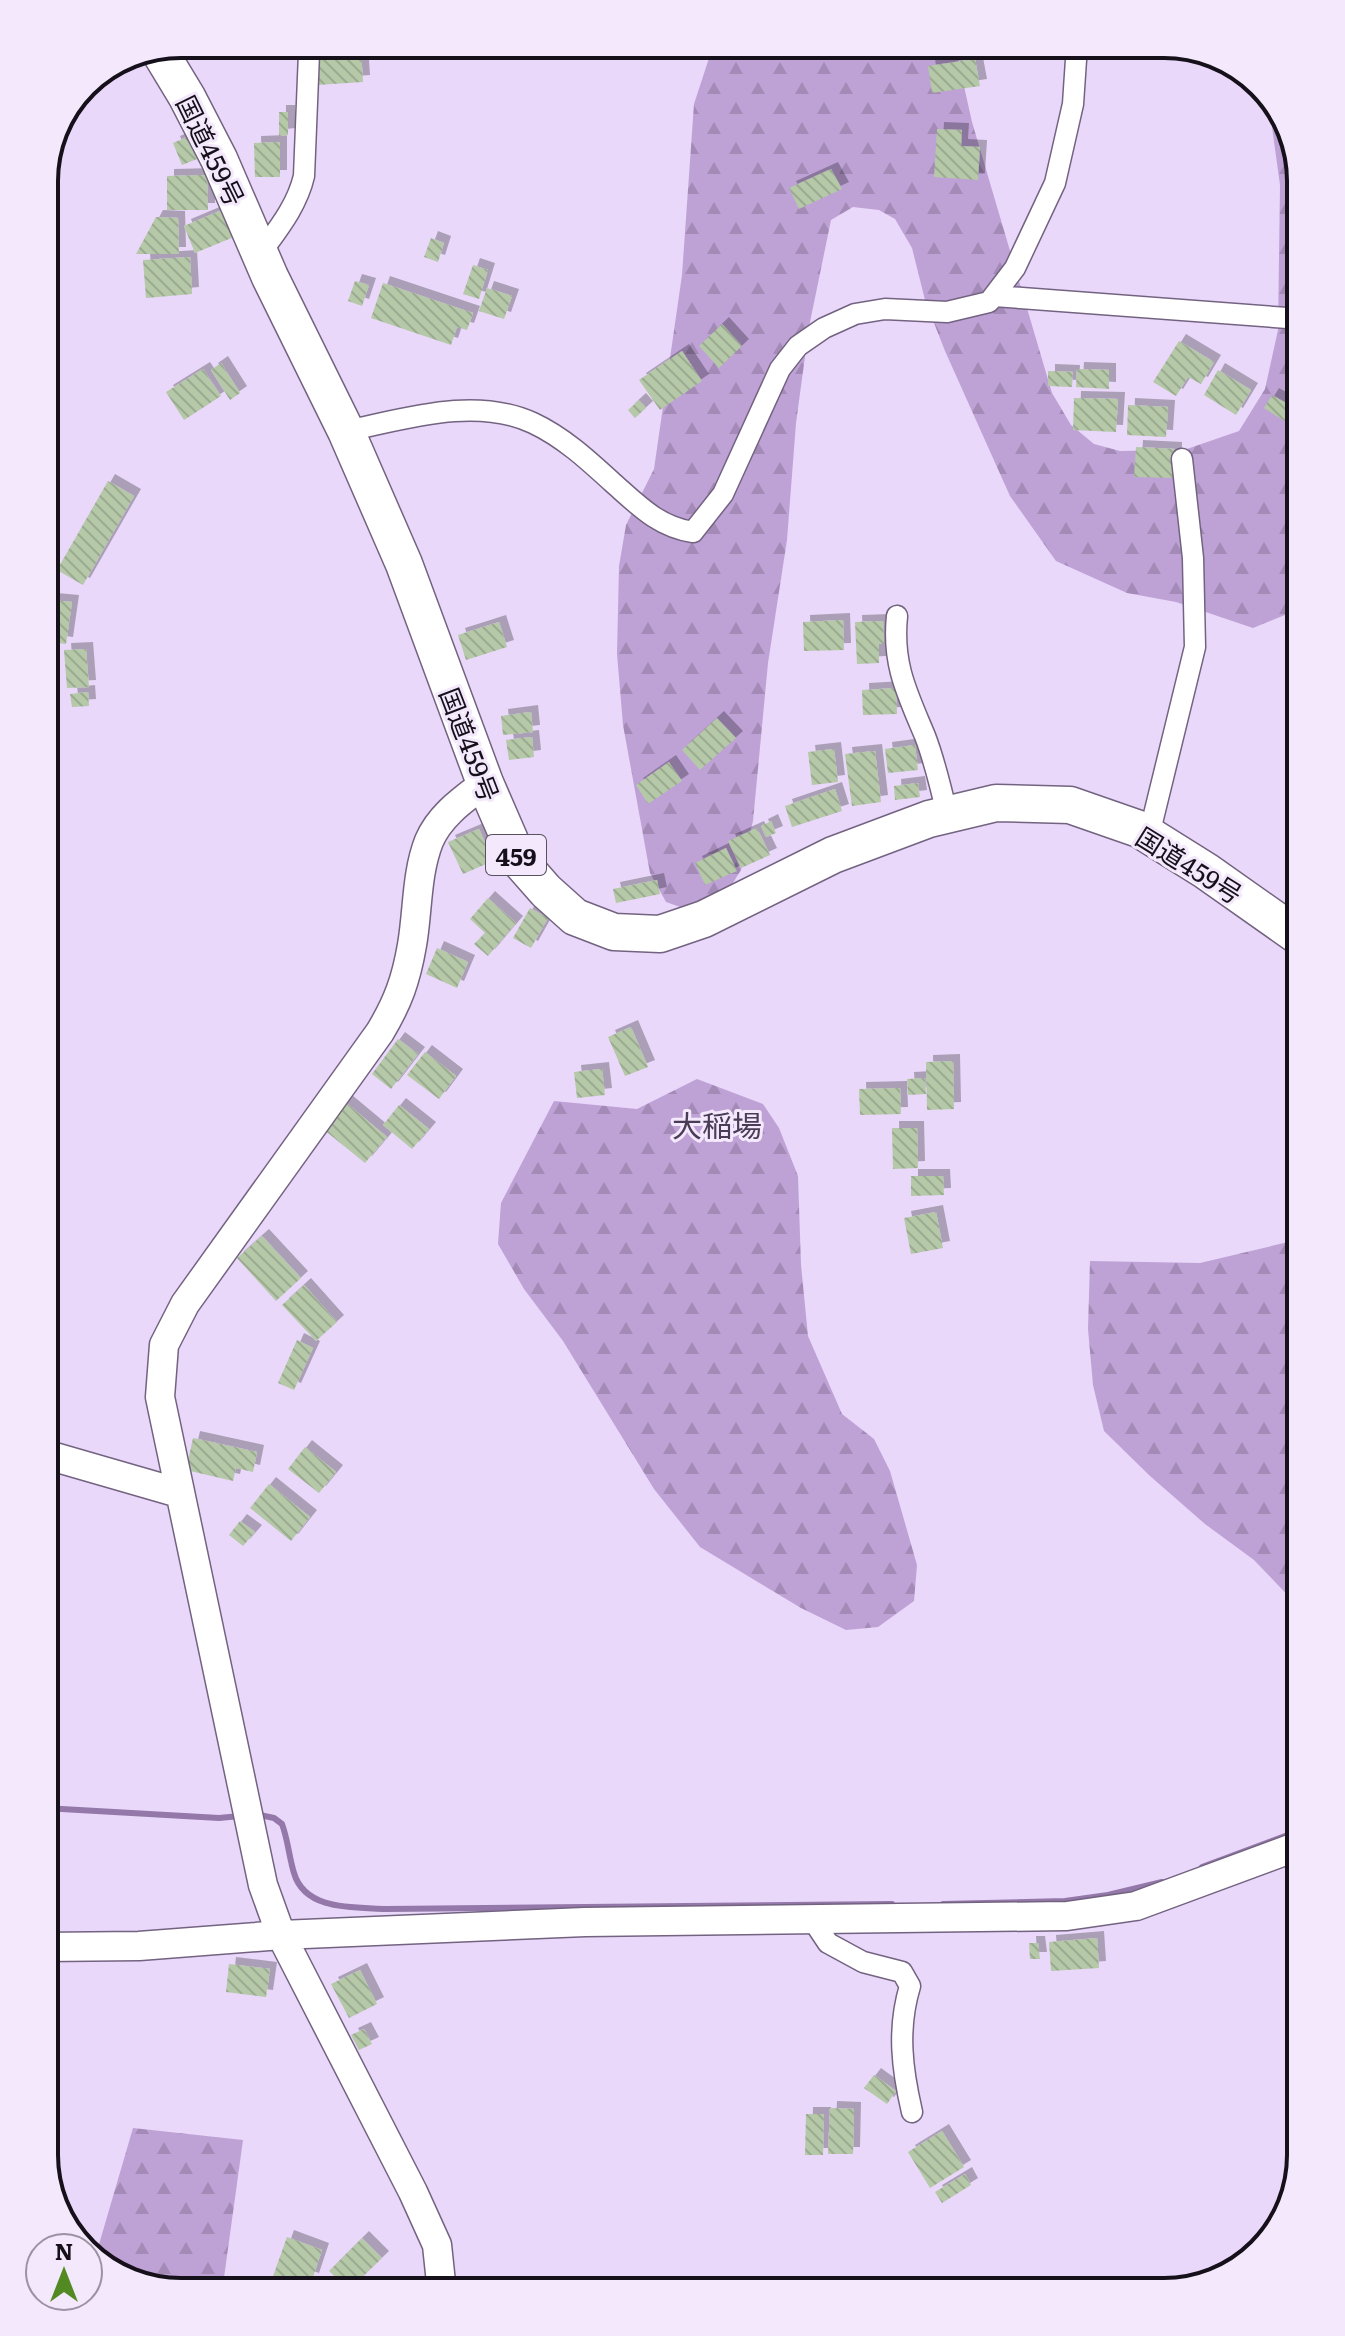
<svg xmlns="http://www.w3.org/2000/svg" width="1345" height="2336" viewBox="0 0 1345 2336" font-family="Literata,'Noto Sans JP',serif">
  <style>
    .forest { fill: url(#forest-firs) }
    .lines { fill: none; stroke-linecap: round; stroke-linejoin: round }
    .stream { stroke: #9378a9; stroke-width: 6 }
    .building { fill: url(#building-back-hatch); filter: url(#shadow) }
    .street-casing { stroke: #736380; stroke-width: 23 }
    .secondary-casing { stroke: #736380; stroke-width: 31 }
    .highway-casing { stroke: #736380; stroke-width: 39 }
    .street { stroke: #fff; stroke-width: 20 }
    .secondary { stroke: #fff; stroke-width: 28 }
    .highway { stroke: #fff; stroke-width: 36 }
    .labels { text-anchor: middle; dominant-baseline: central; stroke-width: 6; stroke-linejoin: round; paint-order: stroke }
    .shield { fill: #f3e8fc; stroke: #58515e; stroke-width: 2 }
    .shield-label { font-size: 24px; font-weight: bold; fill: #16101b }
    .street-label { font-size: 26px; fill: #16101b; stroke: #f3e8fc }
    .quarter-label { font-size: 30px; fill: #4a3b56; stroke: #f3e8fc }
    .rim { fill: none; stroke: #16101b; stroke-width: 4 }
  </style>
  <defs>
    <pattern id="forest-firs" width="22" height="20" patternUnits="userSpaceOnUse" patternTransform="scale(2)"><rect width="22" height="20" fill="#bea2d6"/><path d="M5 1l3.5 6h-7zM16 11l3.5 6h-7z" fill="#a38ab7"/></pattern>
    <pattern id="building-back-hatch" width="6" height="6" patternUnits="userSpaceOnUse" patternTransform="scale(2)"><rect width="6" height="6" fill="#b5c8a8"/><path d="M-1 5l2 2M0 0l6 6M5-1l2 2" fill="none" stroke="#9bab90"/></pattern>
    <filter id="shadow"><feDropShadow dx="7" dy="-7" stdDeviation="0" flood-color="#0004"/></filter>
  </defs>
  <rect width="100%" height="100%" fill="#e9d8f9"/>
  <path class="forest" d="M955,46L972,122L1052,393L1071,425L1094,444L1120,451L1184,450L1239,431L1265,389L1278,330L1280,185L1268,98L1287,121L1301,181V605L1295,611L1253,628L1176,602L1127,593L1056,561L1010,496L945,351L925,300L912,248L895,219L879,210L853,207L831,220L809,327L796,423L787,540L768,663L753,821L741,870L721,902L686,909L666,902L650,873L623,725L617,654L619,566L626,525L654,469L682,275L694,104L712,49Z
    M697,1079L763,1104L779,1128L798,1176L801,1265L808,1336L842,1414L874,1439L890,1471L917,1565L914,1601L878,1627L846,1630L801,1608L700,1547L654,1489L563,1341L524,1289L498,1244L501,1203L554,1101L637,1109Z
    M1301,1239V1609L1254,1560L1205,1524L1150,1476L1104,1431L1093,1385L1088,1329L1090,1261L1200,1263Z
    M133,2128L243,2140L222,2292H172L105,2269L95,2258Z"/>
  <g class="lines">
    <path class="stream" d="M44,1808L219,1818L240,1816
      M255,1814L274,1818L282,1824C288,1840 289,1857 294,1873C305,1911 354,1907 386,1909L892,1904
      M1202,1867L1301,1830
      M943,1904L1065,1901L1108,1895L1162,1882"/>
  </g>
  <path class="building" d="M968,46L969,51L931,57L930,47Z
    M315,52H361L363,82L317,85Z
    M975,59L980,86L932,93L928,66Z
    M279,112H288V135L279,136Z
    M937,129L962,130L961,146L980,147L978,180L934,177Z
    M187,137L197,159L182,165L173,143Z
    M280,142V177H255L254,143Z
    M831,169L842,189L799,209L789,188Z
    M207,175L208,210H167V176Z
    M222,210L234,237L195,253L184,226Z
    M156,217L178,218L179,254H136Z
    M431,238L444,243L438,262L424,257Z
    M190,257L192,294L146,298L143,260Z
    M473,265L488,270L479,299L463,294Z
    M355,281L369,285L362,306L348,301Z
    M383,283L473,313L467,330L457,327L451,345L371,318Z
    M487,288L512,296L504,319L479,311Z
    M722,324L742,346L719,368L699,346Z
    M1179,341L1214,362L1201,384L1188,377L1176,396L1153,382Z
    M682,351L702,381L660,410L639,380Z
    M221,363L240,393L230,400L211,370Z
    M203,369L221,396L184,420L166,392Z
    M1077,369L1109,370V389L1076,387Z
    M1218,370L1251,390L1236,415L1204,395Z
    M1048,371L1073,372L1072,387L1048,386Z
    M1272,395L1295,408L1286,422L1264,408Z
    M1074,398L1118,399L1116,432L1073,430Z
    M639,400L646,408L635,418L628,410Z
    M1128,405L1168,407L1166,437L1127,435Z
    M1136,447L1175,449L1174,478L1134,477Z
    M108,481L134,496L83,585L57,570Z
    M50,600L72,602L66,644L44,641Z
    M843,620L844,650L804,651L803,622Z
    M883,621L884,644H879V663L857,664L855,622Z
    M499,622L507,647L466,660L458,635Z
    M86,649L89,687L67,688L64,650Z
    M896,688L897,714L863,715L862,690Z
    M88,692L89,706L72,707L70,694Z
    M531,712L533,732L503,735L501,716Z
    M717,718L736,738L700,770L682,750Z
    M532,737L534,757L509,760L506,740Z
    M915,745L918,770L888,773L885,749Z
    M834,749L838,782L812,785L808,752Z
    M875,751L881,802L852,806L845,754Z
    M669,762L682,781L648,804L636,785Z
    M918,783L920,797L895,800L894,786Z
    M835,789L842,811L792,827L785,806Z
    M771,821L776,833L766,837L761,826Z
    M757,828L770,855L741,868L728,841Z
    M479,829L493,861L463,874L448,842Z
    M726,848L737,871L705,885L695,863Z
    M1296,868L1301,869V897L1289,893Z
    M657,880L660,894L616,903L613,889Z
    M488,898L516,923L488,956L474,944L485,933L470,919Z
    M530,908L548,918L531,948L513,938Z
    M437,948L468,962L457,988L426,974Z
    M631,1027L648,1067L625,1076L608,1037Z
    M398,1039L418,1054L391,1089L372,1074Z
    M425,1052L456,1076L439,1099L407,1075Z
    M953,1061L954,1109L927,1110L926,1062Z
    M602,1069L605,1095L577,1098L574,1072Z
    M925,1078L926,1094L908,1095L907,1079Z
    M900,1088L901,1114L860,1115L859,1089Z
    M345,1102L387,1137L365,1163L323,1129Z
    M399,1105L429,1129L412,1149L383,1125Z
    M892,1128H917L918,1168L893,1169Z
    M911,1176H943L944,1195L911,1196Z
    M936,1212L943,1248L911,1254L904,1218Z
    M262,1236L301,1278L276,1301L237,1258Z
    M304,1285L337,1322L316,1341L282,1305Z
    M297,1340L313,1348L294,1390L278,1383Z
    M193,1438L257,1452L253,1472L236,1468L233,1481L186,1470Z
    M305,1447L336,1472L319,1493L288,1469Z
    M269,1484L310,1517L291,1541L250,1508Z
    M240,1521L255,1532L243,1546L229,1535Z
    M1097,1938L1099,1968L1051,1971L1049,1942Z
    M1029,1943H1038L1040,1959H1030Z
    M229,1964L270,1969L266,1997L226,1992Z
    M360,1970L377,2004L349,2018L331,1984Z
    M364,2029L372,2044L359,2050L351,2035Z
    M874,2075L896,2091L887,2104L864,2088Z
    M830,2108L854,2109L853,2154H828Z
    M806,2114H824L823,2155H805Z
    M942,2131L964,2167L930,2188L908,2152Z
    M965,2174L971,2185L942,2203L935,2192Z
    M287,2237L322,2250L312,2280L301,2276L297,2288L272,2279Z
    M362,2238L382,2258L349,2290L329,2271Z"/>
  <g class="lines">
    <g class="street-casing">
      <path id="street" d="M260,254C278,229 297,206 304,176L309,53
        M994,296L1301,319
        M346,431C405,419 475,396 533,423C563,437 588,460 612,482C637,504 658,527 693,532L723,494L780,369L798,346L824,328L855,314L885,309L947,312L989,302L1015,268L1055,183L1073,104L1077,45
        M897,616C892,664 907,693 925,736C935,762 941,788 947,814
        M1149,835L1195,647L1193,558L1182,459
        M812,1919L828,1943L863,1962L902,1972L910,1986C897,2029 902,2069 912,2112"/>
    </g>
    <g class="secondary-casing">
      <path id="secondary" d="M44,1454L179,1493
        M44,1947L139,1946L281,1935L585,1922L1067,1916L1136,1906L1301,1845
        M442,2292L437,2245L413,2192L281,1935L263,1885L160,1397L164,1345L185,1304L380,1032C398,1002 406,980 412,945C418,911 416,874 429,841C440,815 464,799 485,783"/>
    </g>
    <g class="highway-casing">
      <path id="highway" d="M161,54L187,97L219,159L270,277L346,431L404,564L485,783L518,859L546,891L575,917L614,932L660,934L704,919L833,855L929,819L996,803L1070,805L1139,829L1206,871L1301,938"/>
    </g>
    <use href="#street" class="street"/>
    <use href="#secondary" class="secondary"/>
    <use href="#highway" class="highway"/>
  </g>
  <g class="labels">
    <rect class="shield" x="486" y="835" width="60" height="40" rx="6"/>
    <g class="shield-label">
      <text x="516" y="855">459</text>
    </g>
    <g class="street-label">
      <text transform="translate(212 150) rotate(64)">国道459号</text>
      <text transform="translate(471 744) rotate(69)">国道459号</text>
      <text transform="translate(1190 864) rotate(32)">国道459号</text>
    </g>
    <g class="quarter-label">
      <text x="717" y="1124">大稲場</text>
    </g>
  </g>
  <path d="M0 0H1345V2336H0ZM181 58H1164A123 123 0 0 1 1287 181V2155A123 123 0 0 1 1164 2278H181A123 123 0 0 1 58 2155V181A123 123 0 0 1 181 58Z" fill="#f3e8fc" fill-rule="evenodd"/>
  <path class="rim" d="M181 58H1164A123 123 0 0 1 1287 181V2155A123 123 0 0 1 1164 2278H181A123 123 0 0 1 58 2155V181A123 123 0 0 1 181 58Z"/>
  <g transform="translate(64 2272)"><circle r="38" fill="#f3e8fc" stroke="#9b92a2" stroke-width="2"/>
  <path d="M0-6L14 30L0 20L-14 30Z" fill="#538922"/>
  <text y="-12" font-size="22" font-weight="bold" text-anchor="middle" fill="#16101b">N</text>
  </g>
</svg>
